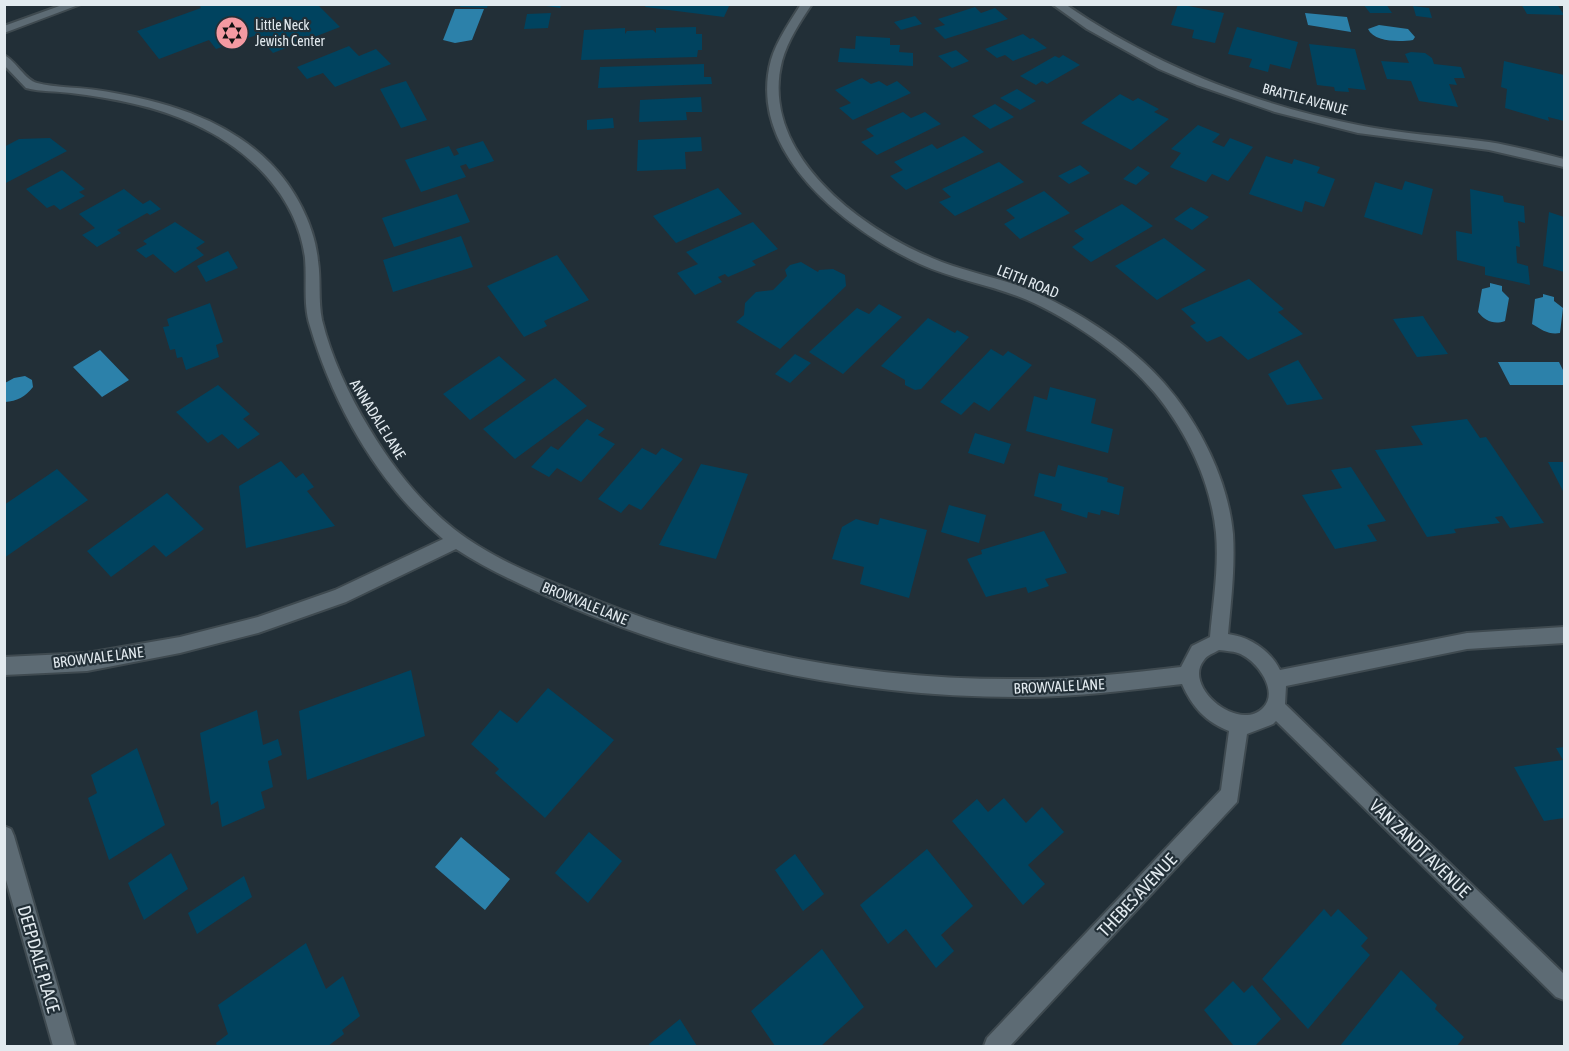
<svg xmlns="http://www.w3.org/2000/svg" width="1569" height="1051" viewBox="0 0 1569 1051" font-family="'Asap Condensed',sans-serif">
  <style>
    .water { fill: #2c81aa }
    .building { fill: #00435f }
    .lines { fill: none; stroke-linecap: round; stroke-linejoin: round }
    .minor-casing { stroke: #3f4a50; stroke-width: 4 }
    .secondary-casing { stroke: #3f4a50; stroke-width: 4 }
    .minor { fill: #5d6b74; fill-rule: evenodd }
    .secondary { fill: #5d6b74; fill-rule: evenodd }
    .labels { text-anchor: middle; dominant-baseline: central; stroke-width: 4.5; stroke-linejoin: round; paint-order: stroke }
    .far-poi-label { font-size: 14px; fill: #e2eaef; stroke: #222f37; text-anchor: start }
    .far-street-label { font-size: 14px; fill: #e2eaef; stroke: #222f37 }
    .street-label { font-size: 15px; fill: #e2eaef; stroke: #222f37 }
    .near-street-label { font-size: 18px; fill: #e2eaef; stroke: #222f37 }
  </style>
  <rect width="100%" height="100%" fill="#222f37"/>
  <path class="water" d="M455,9H484L472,40L455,43L443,40Z
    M1305,13L1347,17L1351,32L1308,25Z
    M1379,25L1408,29L1415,37L1413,40C1399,42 1374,42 1368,29Z
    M1490,283L1502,286V291L1509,298L1505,321C1494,325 1485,321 1478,312L1482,289L1490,287Z
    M1543,294L1554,297V301L1563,308L1560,333C1549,335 1542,330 1532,324L1535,299L1543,297Z
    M100,350L129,380L102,397L73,367Z
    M1498,362H1559L1564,372V385H1510Z
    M25,376L32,380L33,387C25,397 17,401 5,402V383L14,378Z
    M461,837L510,879L485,910L435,867Z"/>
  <path class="building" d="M199,4H317L340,27L273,53L257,35L216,49L209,40L159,59L137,31L201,8Z
    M461,4H488L487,8L460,7Z
    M532,4H562L560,8Z
    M647,4H730L724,17L645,7Z
    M1178,4L1224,13L1215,43L1192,38L1194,30L1171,25Z
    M1363,4H1386L1392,13H1370Z
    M1521,4H1557L1564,15L1527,14Z
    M1413,6L1429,8L1432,18L1416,16Z
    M975,7L981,13L995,8L1008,19L945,39L934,28L945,25L938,19Z
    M551,13L548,28L524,29L527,14Z
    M915,16L922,24L901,30L894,22Z
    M696,27V34H702V50H698L697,57L581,60L584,30L625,28V34L627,31L653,30L656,33V28Z
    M1237,27L1298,42L1290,69L1270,64L1268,72L1249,67L1252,59L1228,54Z
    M1023,34L1030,39L1033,38L1047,48L1013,61L1005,55L997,58L985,49Z
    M856,36L890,38V45H900L899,52L913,53V66L838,62L840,48L855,49Z
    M1309,44L1355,49L1366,90L1348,88L1349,92L1335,91L1334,87L1317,85Z
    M349,46L359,56L376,49L391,64L335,87L323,73L307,79L297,67Z
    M956,50L969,61L952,68L938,56Z
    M1411,52L1425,53L1432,58L1434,64L1461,67L1465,78H1454L1457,85L1449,84L1458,107L1419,101L1411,81L1387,79L1381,61L1409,63L1405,54Z
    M1063,55L1080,65L1047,84L1042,81L1036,85L1020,76L1055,56L1059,58Z
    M1504,61L1564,75V121L1548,117L1549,121L1505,108L1507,89L1501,87Z
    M704,64V77H711L712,84L598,88L600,67Z
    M862,78L871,84L879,81L887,86L897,81L911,93L853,120L839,108L851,103L835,90Z
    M406,81L427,120L401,128L380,89Z
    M1017,89L1036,101L1020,110L1000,98Z
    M1120,94L1133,101L1138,98L1159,109L1154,112L1169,119L1131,150L1081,123Z
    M701,97L702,112H686L687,120L639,122L640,100Z
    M995,104L1014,117L990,129L972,116Z
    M903,112L911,118L925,112L941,124L877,155L861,142L874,136L866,129Z
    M613,118L614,128L587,130V120Z
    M1198,125L1220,134L1212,142L1224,147L1230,138L1253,147L1228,181L1212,174L1206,182L1170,167L1181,153L1171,149Z
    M964,136L984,152L906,190L890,176L903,170L894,162L932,144L937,149Z
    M701,137L702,151L685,152L686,169L637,171L638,140Z
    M50,138L67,151L4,184V147L19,139Z
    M483,141L494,161L469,169L466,164L460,166L466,177L421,192L405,160L449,146L454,156L459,154L456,149Z
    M1266,156L1292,164L1294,159L1320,167L1317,173L1335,179L1324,207L1305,201L1302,212L1249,194Z
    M999,162L1024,182L955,216L939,202L951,197L942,189Z
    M1080,165L1090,173L1069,184L1058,176Z
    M1138,166L1150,173L1136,185L1123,179Z
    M62,170L85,189L79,192L85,196L60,210L54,205L47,208L26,189Z
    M1405,181L1433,189L1422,235L1364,217L1375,182L1402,190Z
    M718,188L742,214L676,243L653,216Z
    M124,189L143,204L150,200L161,209L150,215L147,213L117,230L121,233L97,247L82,235L95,228L79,214Z
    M1470,189L1503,196L1504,202L1524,206L1525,223L1518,221L1520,247L1516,246L1517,263L1528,266L1530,285L1485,275V267L1457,260L1456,231L1472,234Z
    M1044,191L1070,213L1020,239L1004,224L1015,218L1006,210Z
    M457,194L470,222L394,247L382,218Z
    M1122,204L1153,226L1091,262L1072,247L1084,239L1074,231Z
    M1191,207L1209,217L1192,230L1174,219Z
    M1549,212L1564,217V272L1543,266Z
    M175,222L205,242L196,248L204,255L175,273L153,254L146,258L136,250L147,244L143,241Z
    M753,222L778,249L752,261L756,265L728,277L725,274L718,277L722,282L695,295L677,273L698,264L686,252Z
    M461,236L473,267L393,292L383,260Z
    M1164,238L1206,270L1157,300L1115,266Z
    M228,251L238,268L206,282L197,266Z
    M557,255L589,300L544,321L547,326L524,337L487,286Z
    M801,262L818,272L819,270L833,269L845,275L846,286L780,349L736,322L744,315L745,303L756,292L773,290L787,276L785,270L790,265Z
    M1249,279L1284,309L1278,312L1303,334L1248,360L1221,336L1207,342L1190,326L1196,323L1181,309Z
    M210,303L223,342L216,345L219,357L186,370L182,357L177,358L175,349L170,350L163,327L169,326L167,319Z
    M879,304L902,317L843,374L809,352L857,308L869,314Z
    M1423,316L1426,321L1448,354L1417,357L1393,319Z
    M928,318L955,333L957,330L969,337L921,389L915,390L905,385V380L881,366Z
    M991,349L1003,356L1008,351L1032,365L989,411L974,402L961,415L940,402Z
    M795,354L811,363L790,383L775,374Z
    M499,356L526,380L470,420L443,394Z
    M1298,360L1305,371L1323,399L1287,405L1268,374Z
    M555,378L587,406L515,459L483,429Z
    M218,385L250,414L243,419L260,434L238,449L222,434L208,443L176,412Z
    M1050,387L1096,399L1091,423L1113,429L1108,453L1026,431L1034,396L1047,400Z
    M587,419L605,429L598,435L615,444L581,482L557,468L549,477L531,467L551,446L558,450Z
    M1467,419L1480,438L1486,437L1544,523L1510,528L1502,516L1495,517L1500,523L1454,529L1456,533L1427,537L1375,450L1423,445L1411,426Z
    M975,433L1011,444L1004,464L968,453Z
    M642,448L656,455L662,448L683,459L641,510L629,504L621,513L598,499Z
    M281,461L296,478L303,473L314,487L307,491L335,526L246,548L239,486Z
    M1548,462H1564V493Z
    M701,464L748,474L716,559L659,545Z
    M1058,465L1108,478L1107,482L1124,487L1119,515L1101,510L1100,515L1088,512L1087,518L1061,510L1062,504L1034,496L1039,473L1055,477Z
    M1351,467L1386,521L1367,525L1377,541L1335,549L1302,495L1342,488L1331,470Z
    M57,469L88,500L4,558V505Z
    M167,493L204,529L166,557L154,545L111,577L87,551Z
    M949,505L986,515L979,543L941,532Z
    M880,518L927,530L909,598L860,584L864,567L832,559L842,527L856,519L878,525Z
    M1044,531L1067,573L1045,579L1049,586L1028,593L1026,587L986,597L967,559L982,554L981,550Z
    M411,670L425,736L307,780L299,711Z
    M548,688L614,740L545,818L495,773L499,769L471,744L500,710L517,723Z
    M257,710L263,745L278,739L282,755L268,761L273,787L261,792L265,808L222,827L218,801L211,805L200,733Z
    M1564,747V818L1544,821L1514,767L1563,760L1556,748Z
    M137,748L165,825L109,860L88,798L97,793L91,775Z
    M1004,798L1026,823L1042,807L1064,832L1028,865L1045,884L1023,905L952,821L977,799L988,812Z
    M589,832L622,861L588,903L555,873Z
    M927,849L973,906L941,935L954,951L936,968L906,929L888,944L860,905Z
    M171,853L188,889L144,920L128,883Z
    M795,854L824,894L803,911L775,870Z
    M244,876L252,897L197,934L188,913Z
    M1324,909L1331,917L1338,909L1368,938L1361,946L1370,955L1308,1029L1262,979Z
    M306,943L326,989L343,976L360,1016L342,1030L344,1034L328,1046H217L216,1043L228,1034L218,1005Z
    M822,949L864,1007L821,1046H775L751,1011Z
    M1401,970L1437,1005L1435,1009L1464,1037L1457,1046H1340Z
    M1233,981L1244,993L1252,985L1281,1019L1255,1046H1234L1204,1010Z
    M680,1019L697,1046H650L649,1044Z"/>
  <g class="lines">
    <g class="minor-casing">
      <path id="minor" d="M801,4H812C800,22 788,40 782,61C759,152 858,227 932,258C969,274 1011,279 1047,298C1090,319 1132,347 1164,383C1200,424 1228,480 1233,534C1235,568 1231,601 1228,634C1250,637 1270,650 1280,670L1467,633L1564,627V643L1467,649L1286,686L1285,704L1564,974V1000L1556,997L1276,721L1273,724L1247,734L1237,802L1010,1046H984L987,1038L1221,790L1229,731C1206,722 1192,707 1182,684C1130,690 1077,697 1024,697C871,698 715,668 573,608C533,590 493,573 456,549L346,602L258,633L180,653L87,671L4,675V657L87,653L180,637L258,617L335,590L443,539C378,484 334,407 310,326C303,304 307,281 305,258C297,196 249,149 194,124C156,106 112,98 71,93C56,91 41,92 26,88L4,65V55C16,61 25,80 37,83C55,88 77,87 96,90C157,99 225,117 270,163C295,188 315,226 318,261C321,280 318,300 322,320C331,357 349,395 369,428C391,465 420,502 454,529C491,558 536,576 579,593C719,652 874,681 1026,679C1078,679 1129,673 1181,667L1192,646L1210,637C1213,603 1219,568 1216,533C1211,482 1187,432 1155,393C1124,356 1079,325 1036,304C999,286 957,281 920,264C847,230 746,153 771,60C777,40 790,22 801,4ZM1219,650C1226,651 1232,651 1238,653C1256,659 1280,691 1263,708C1238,733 1182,686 1204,660C1207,655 1214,653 1219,650Z
        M1052,4H1065C1153,65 1253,104 1358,125C1401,134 1445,136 1489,142C1514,146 1540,153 1564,159V167L1489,150L1358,133L1275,112L1197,85L1159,69L1087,29Z
        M4,826L11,829L14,836L75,1046H53L4,873Z"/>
    </g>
    <g class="secondary-casing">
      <path id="secondary" d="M65,4H81L4,33V26Z"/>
    </g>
    <use href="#minor" class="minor"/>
    <use href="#secondary" class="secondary"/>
  </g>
  <defs>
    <g id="synagogue-disc" transform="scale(1.725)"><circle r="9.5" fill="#f49aa2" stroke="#222f37"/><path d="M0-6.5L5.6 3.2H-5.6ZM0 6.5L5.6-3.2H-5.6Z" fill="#111"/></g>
  </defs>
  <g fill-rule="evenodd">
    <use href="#synagogue-disc" x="232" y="33"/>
  </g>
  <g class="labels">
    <g class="far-poi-label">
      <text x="255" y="25">Little Neck<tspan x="255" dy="16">Jewish Center</tspan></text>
    </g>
    <g class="far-street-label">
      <text transform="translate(1305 99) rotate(15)">BRATTLE AVENUE</text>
    </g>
    <g class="street-label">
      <text transform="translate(1028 281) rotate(22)">LEITH ROAD</text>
      <text transform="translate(378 419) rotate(58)">ANNADALE LANE</text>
      <text transform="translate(585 603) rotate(22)">BROWVALE LANE</text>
      <text transform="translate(98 657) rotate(-7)">BROWVALE LANE</text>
      <text transform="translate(1059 686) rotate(-3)">BROWVALE LANE</text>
    </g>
    <g class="near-street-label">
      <text transform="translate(1420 848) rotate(44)">VAN ZANDT AVENUE</text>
      <text transform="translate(1137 895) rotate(-47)">THEBES AVENUE</text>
      <text transform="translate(39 959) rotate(74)">DEEPDALE PLACE</text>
    </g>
  </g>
  <rect width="1569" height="1051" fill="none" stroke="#e2eaef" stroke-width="12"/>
</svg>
